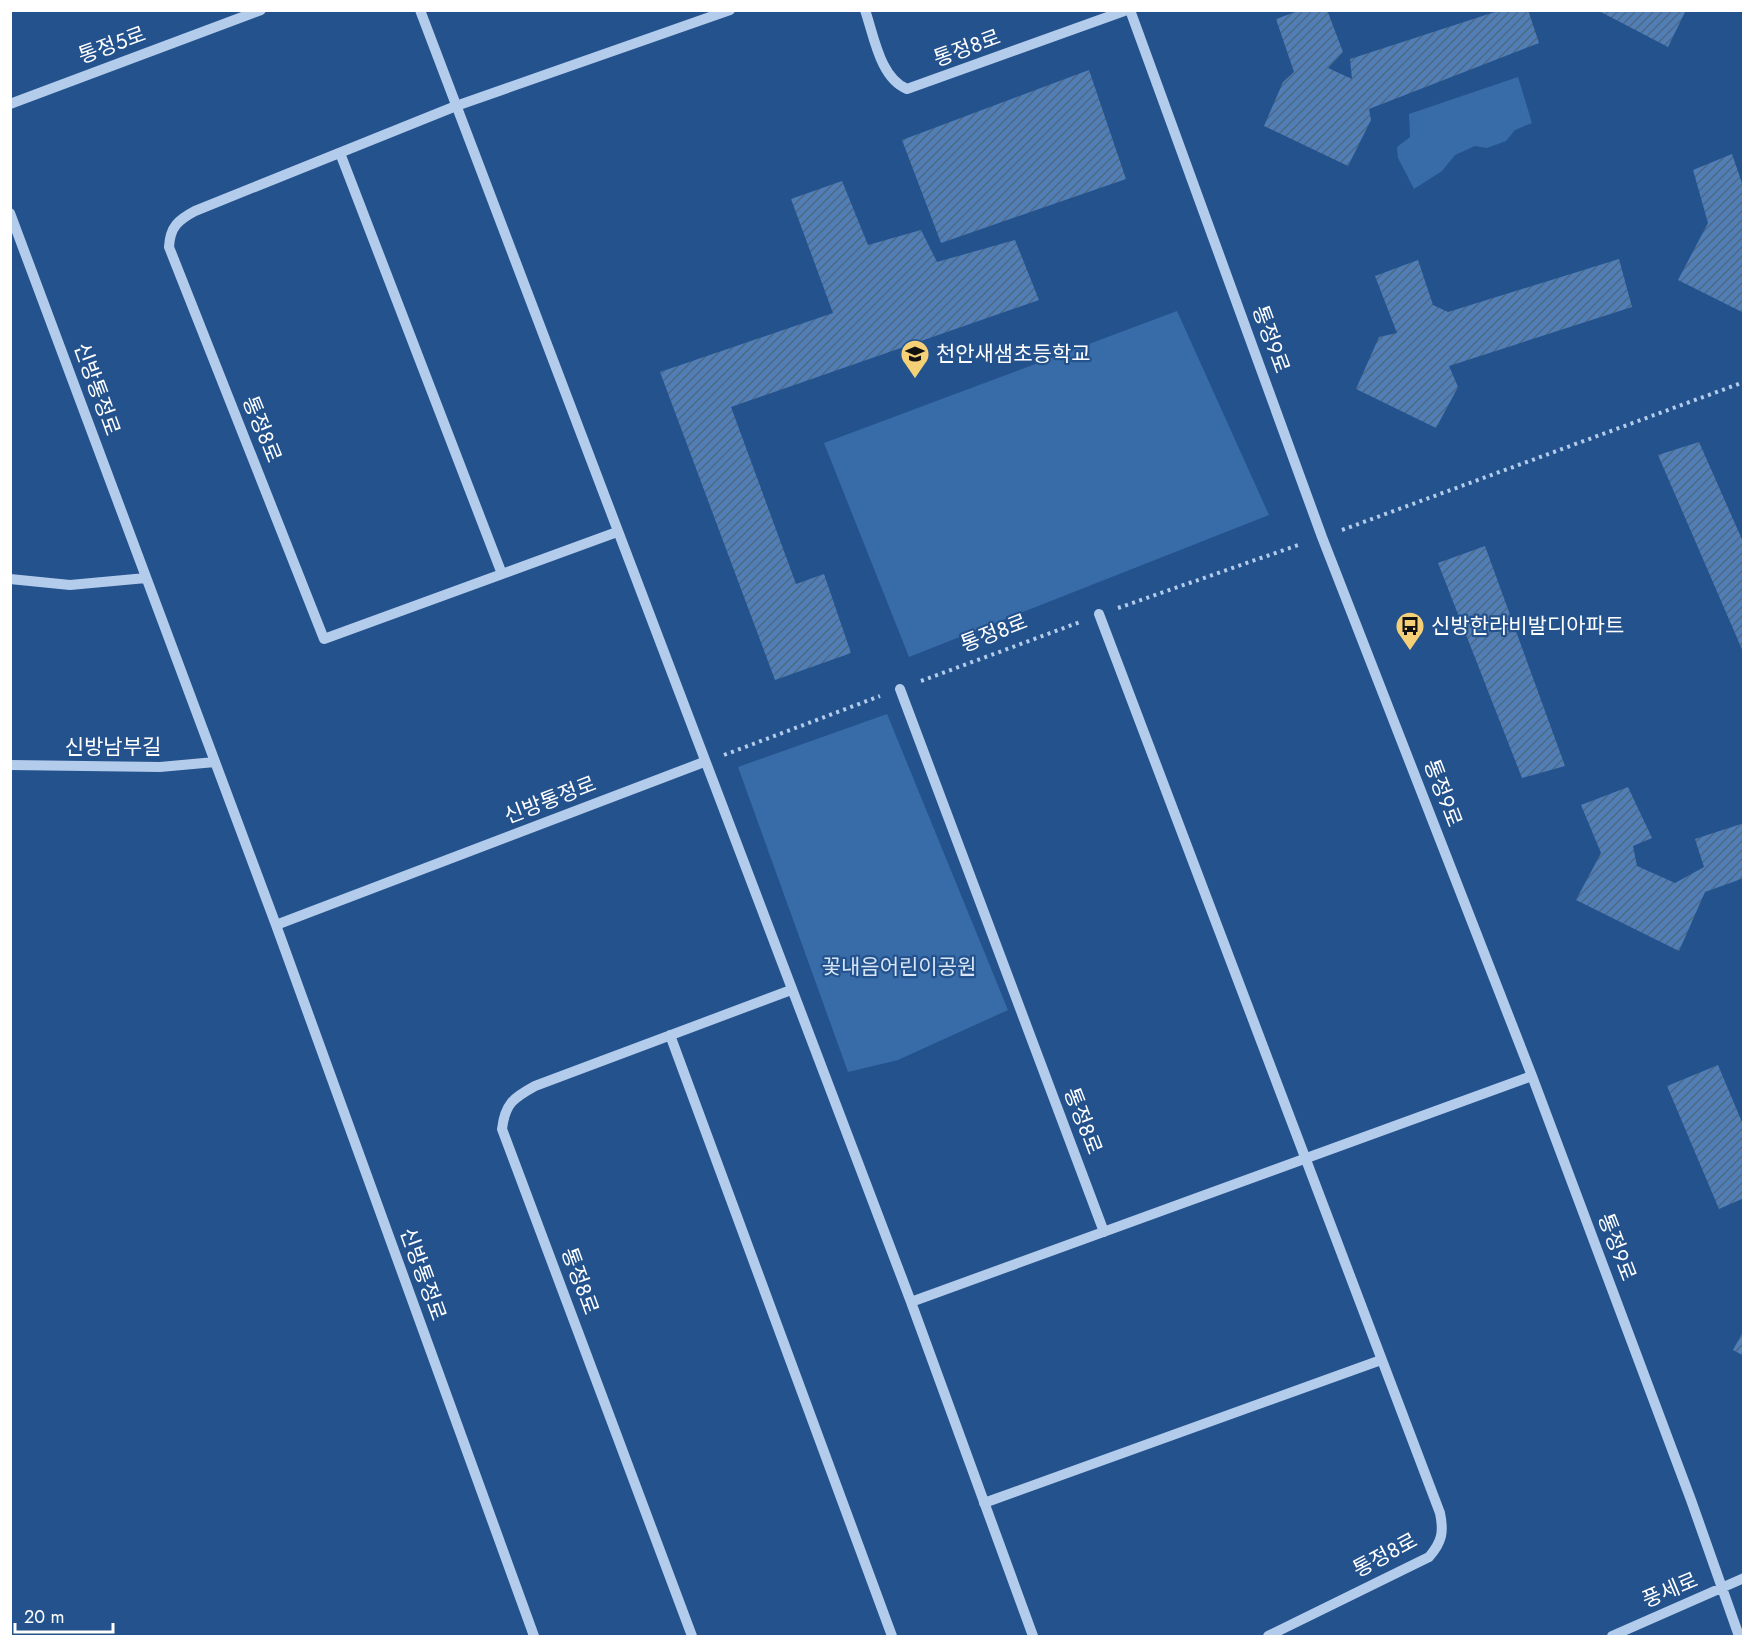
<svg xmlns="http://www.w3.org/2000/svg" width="1754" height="1647" viewBox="0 0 1754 1647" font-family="Jost,'Noto Sans KR',sans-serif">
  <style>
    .park { fill: #386ca9 }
    .building { fill: url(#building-hatch) }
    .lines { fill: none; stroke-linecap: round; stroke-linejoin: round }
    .path { stroke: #b3cceb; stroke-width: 4; stroke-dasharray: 3 4.5; stroke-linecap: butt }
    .minor { stroke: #b3cceb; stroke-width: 10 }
    .labels { text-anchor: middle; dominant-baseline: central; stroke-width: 4.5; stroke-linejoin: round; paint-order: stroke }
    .street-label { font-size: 21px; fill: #fff; stroke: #24528d }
    .poi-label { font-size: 21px; fill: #fff; stroke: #24528d; text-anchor: start }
    .park-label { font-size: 21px; fill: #d8e6f8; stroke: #24528d }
  </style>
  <defs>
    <pattern id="building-hatch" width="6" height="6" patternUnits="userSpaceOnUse" patternTransform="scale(1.5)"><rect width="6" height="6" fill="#507eb5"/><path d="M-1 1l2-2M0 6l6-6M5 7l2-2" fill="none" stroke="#4e6886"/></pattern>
  </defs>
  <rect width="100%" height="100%" fill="#24528d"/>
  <path class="park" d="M1518,77L1532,123L1515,130L1506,141L1487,148L1475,146L1455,155L1442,171L1414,189L1398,158L1397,147L1410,137L1409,114Z
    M1177,311L1269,515L909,657L824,443Z
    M887,714L1008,1010L898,1060L848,1072L738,767Z"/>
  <path class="building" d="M1301,10H1327L1343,52L1328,68L1352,79L1350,59L1501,10H1528L1539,43L1369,109L1371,120L1348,166L1264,126L1283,82L1294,72L1276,19Z
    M1597,10H1686L1668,47Z
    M1089,70L1126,179L941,243L902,140Z
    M1732,154L1744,189V313L1678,280L1708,223L1693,170Z
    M842,181L868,245L921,230L937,262L1015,240L1039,300L731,407L796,584L824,574L851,653L775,680L660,372L833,313L791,199Z
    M1619,259L1632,307L1449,366L1458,387L1436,428L1356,389L1379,337L1397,333L1375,276L1418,260L1433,305L1448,312Z
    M1699,442L1744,544V654L1658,455Z
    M1485,546L1565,766L1522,778L1438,563Z
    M1628,787L1652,838L1633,846L1637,866L1675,883L1704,867L1695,839L1744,823V878L1705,892L1679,951L1576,900L1601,853L1581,805Z
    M1718,1065L1744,1127V1198L1719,1209L1667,1086Z
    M1744,1330V1356L1733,1350Z"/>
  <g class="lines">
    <path class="path" d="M1342,530L1744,382
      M1118,608L1301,544
      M921,681L1080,622
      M724,755L880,696"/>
    <path class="minor" d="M420,10L911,1302L1532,1076
      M865,10C874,36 880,78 907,89L1127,10
      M1130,10L1322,537L1532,1076L1691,1500L1739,1636
      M10,104L261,10
      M340,153L502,574
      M10,213L276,925L534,1636
      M617,532L324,639L169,247C170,227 178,220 195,211L456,106L730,10
      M10,579L70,585L146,578
      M1099,614L1440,1513C1444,1532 1442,1542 1429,1557L1268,1636
      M900,689L1104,1232
      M10,765L160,767L215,762
      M276,925L704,762
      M670,1035L892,1636
      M911,1302L1033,1636
      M984,1503L1381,1360
      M692,1636L502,1129C505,1104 513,1098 535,1086L791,990
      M1612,1636L1744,1578"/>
  </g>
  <defs>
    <g id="school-pin" transform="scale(1.5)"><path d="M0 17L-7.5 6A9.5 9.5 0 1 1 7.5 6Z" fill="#f5d077" stroke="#24528d"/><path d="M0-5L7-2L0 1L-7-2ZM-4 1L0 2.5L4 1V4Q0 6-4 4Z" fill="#111"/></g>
    <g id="bus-pin" transform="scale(1.5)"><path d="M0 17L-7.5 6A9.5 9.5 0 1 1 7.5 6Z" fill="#f5d077" stroke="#24528d"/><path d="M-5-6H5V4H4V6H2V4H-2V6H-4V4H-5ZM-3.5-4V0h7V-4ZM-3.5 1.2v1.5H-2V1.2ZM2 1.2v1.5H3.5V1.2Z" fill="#111"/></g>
  </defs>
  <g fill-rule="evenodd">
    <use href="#school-pin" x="915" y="354"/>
    <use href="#bus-pin" x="1410" y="626"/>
  </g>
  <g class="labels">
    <g class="street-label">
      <text transform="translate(112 45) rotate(-20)">통정5로</text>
      <text transform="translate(967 48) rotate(-20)">통정8로</text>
      <text transform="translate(1271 339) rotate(70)">통정9로</text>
      <text transform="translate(97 389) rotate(70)">신방통정로</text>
      <text transform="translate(262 429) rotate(68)">통정8로</text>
      <text transform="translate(994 633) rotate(-21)">통정8로</text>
      <text x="113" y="747">신방남부길</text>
      <text transform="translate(1443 793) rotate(69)">통정9로</text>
      <text transform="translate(550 800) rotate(-21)">신방통정로</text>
      <text transform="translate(1083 1121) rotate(69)">통정8로</text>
      <text transform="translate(1617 1247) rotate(69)">통정9로</text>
      <text transform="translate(423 1274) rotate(70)">신방통정로</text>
      <text transform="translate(580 1281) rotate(70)">통정8로</text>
      <text transform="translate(1385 1555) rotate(-28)">통정8로</text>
      <text transform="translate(1670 1590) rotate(-23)">풍세로</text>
    </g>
    <g class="poi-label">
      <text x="936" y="354">천안새샘초등학교</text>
      <text x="1431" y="626">신방한라비발디아파트</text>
    </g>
    <g class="park-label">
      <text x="899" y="967">꽃내음어린이공원</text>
    </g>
  </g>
  <rect width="1754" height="1647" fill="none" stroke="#ffffff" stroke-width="24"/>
  <path d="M15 1623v9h98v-9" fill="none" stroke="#ffffff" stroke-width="3"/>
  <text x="24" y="1623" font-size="18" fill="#ffffff" stroke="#24528d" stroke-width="4.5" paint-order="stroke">20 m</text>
</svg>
